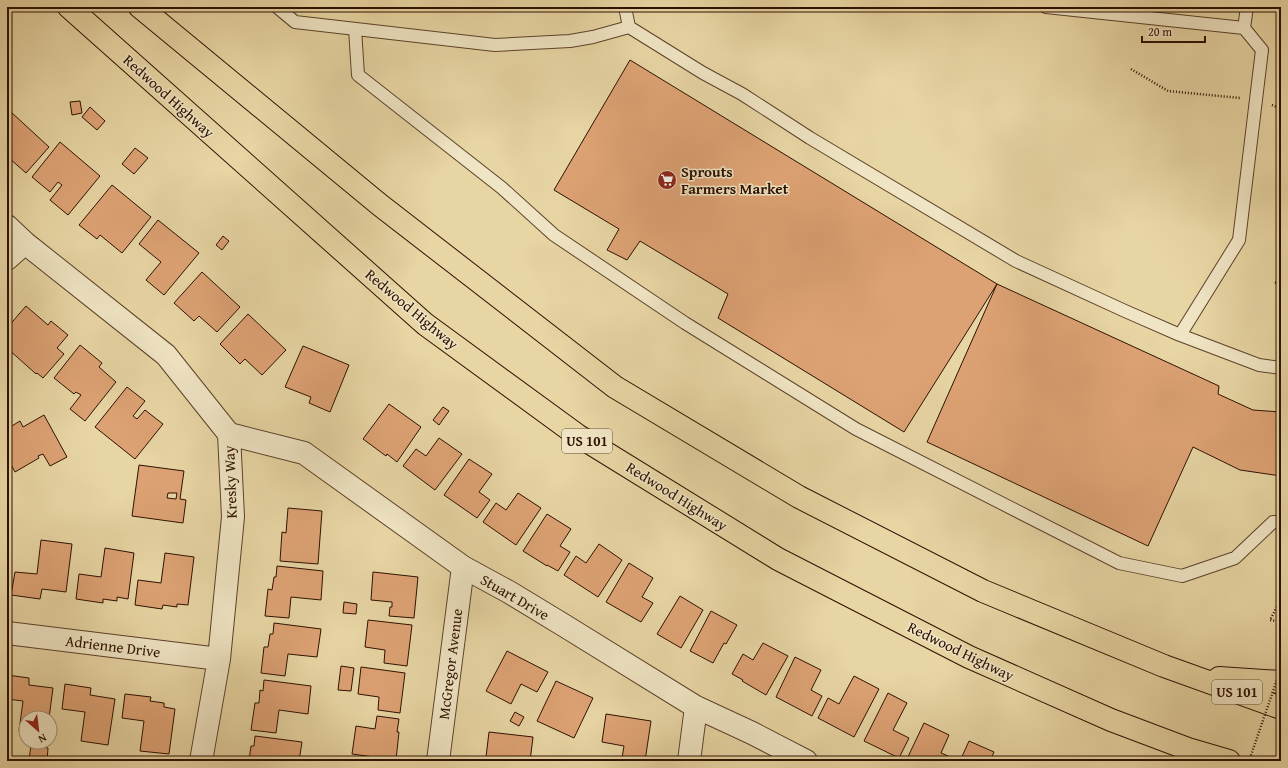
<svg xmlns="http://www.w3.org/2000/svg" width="1288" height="768" viewBox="0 0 1288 768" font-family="'Gentium Book Plus',serif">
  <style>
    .building { fill: #dda274; stroke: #2d1001; fill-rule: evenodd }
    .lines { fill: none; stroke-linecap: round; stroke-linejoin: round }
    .service-casing { stroke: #5c412a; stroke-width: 14 }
    .minor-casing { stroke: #5c412a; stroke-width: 24 }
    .motorway-casing { stroke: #2d1001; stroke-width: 24 }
    .path { stroke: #2d1001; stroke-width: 2.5; stroke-dasharray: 1 2; stroke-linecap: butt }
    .service { stroke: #efe4c3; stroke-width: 12 }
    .minor { stroke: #efe4c3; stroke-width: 22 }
    .motorway { stroke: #e7d5a3; stroke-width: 22 }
    .path-bridge { stroke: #2d1001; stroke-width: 2.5; stroke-dasharray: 1 2; stroke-linecap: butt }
    .labels { text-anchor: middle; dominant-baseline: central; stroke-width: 3; stroke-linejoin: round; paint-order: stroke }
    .shield { fill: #efe4c3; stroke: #67503b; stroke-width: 1 }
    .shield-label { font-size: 14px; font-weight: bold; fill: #2d1001 }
    .street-label { font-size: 15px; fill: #2d1001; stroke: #efe4c3 }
    .poi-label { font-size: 15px; font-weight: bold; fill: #2d1001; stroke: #efe4c3; text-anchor: start }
  </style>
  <rect width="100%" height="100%" fill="#e7d5a3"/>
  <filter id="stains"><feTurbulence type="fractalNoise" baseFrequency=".005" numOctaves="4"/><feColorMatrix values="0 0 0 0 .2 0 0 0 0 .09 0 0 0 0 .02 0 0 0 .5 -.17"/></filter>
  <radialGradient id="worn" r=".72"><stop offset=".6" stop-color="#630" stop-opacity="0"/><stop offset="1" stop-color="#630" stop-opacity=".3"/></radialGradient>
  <path class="building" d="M630,60L997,284L904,432L718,318L728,294L640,241L627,260L607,250L619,229L554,190Z
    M80,101L82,113L72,115L70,102Z
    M90,107L105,121L97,130L82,117Z
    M11,112L49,147L26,173L9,158L7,160V116Z
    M60,142L100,176L68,215L50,200L62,185L58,182L50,192L32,177Z
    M135,148L148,158L134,174L122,164Z
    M112,185L151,217L122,253L100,235L97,239L79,225Z
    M158,220L199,253L164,295L146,280L161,262L139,244Z
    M223,236L229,241L222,250L216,245Z
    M202,272L240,307L217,332L199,316L194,321L174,303Z
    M1281,274V287L1275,283Z
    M997,284L1219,386L1218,394L1253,410L1281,412V476L1240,470L1193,447L1148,546L927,442Z
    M26,306L48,325L51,321L68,335L57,348L64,354L43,378L37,373L36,374L7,348V328Z
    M248,314L286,350L262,375L245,359L240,364L220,344Z
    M80,345L102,363L99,367L116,382L85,421L70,409L81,395L76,392L74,394L54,378Z
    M303,346L349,365L330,412L309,403L311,397L285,387Z
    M127,387L145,401L133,416L137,419L145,410L163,424L135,459L95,427Z
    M389,404L421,427L397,462L387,454L386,456L363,439Z
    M443,407L449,411L439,425L433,420Z
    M44,415L67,457L50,466L43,454L38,456L39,458L15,472L7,457V429L20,421L23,427Z
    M439,438L462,454L435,490L403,466L416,449L426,456Z
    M469,459L492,474L479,492L490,500L477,518L444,495Z
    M139,465L184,471L180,499L186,500L183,523L132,516ZM168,493H177L176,499L167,498Z
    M518,493L541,508L516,545L483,522L496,503L506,510Z
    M288,508L322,511L318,564L280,561L282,532L286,533Z
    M547,514L571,529L560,546L570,552L558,571L547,565V566L523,551Z
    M7,534H11L7,566Z
    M41,540L72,544L66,592L42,589L40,599L11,595L15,572L37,574Z
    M599,544L622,560L598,597L564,575L576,556L586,563Z
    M105,548L134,553L128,599L117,597V601L103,599V603L76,599L79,574L101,577Z
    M165,553L194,557L188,605L177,604V607L163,605L162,609L135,605L138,580L161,583Z
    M629,563L653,578L642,597L653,603L641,622L606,602Z
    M277,566L323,571L321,600L291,597L289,618L265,616L268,589L272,590L274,577H276Z
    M373,572L418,577L414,618L389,616L390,607H392V602L371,600Z
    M680,596L703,610L681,648L657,634Z
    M344,602L357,604L356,614L343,613Z
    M711,611L737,625L726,644L724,643L713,663L690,651Z
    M368,620L412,625L407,666L384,663L385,650L365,647Z
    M274,623L321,629L317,657L288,654L285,676L261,673L264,647H268L270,634H273Z
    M763,643L788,656L766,695L742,681L743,680L732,674L743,654L753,660Z
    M507,651L548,672L537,692L521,684L511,704L486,691Z
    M795,657L821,670L811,690L822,696L812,716L776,697Z
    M341,666L354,668L351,691L338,690Z
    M361,667L405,673L400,713L378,710L379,697L358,694Z
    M7,675L29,678V685L53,688L49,718H26V732L19,731L23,701L7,699Z
    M854,676L879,689L854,737L818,718L828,698L839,704Z
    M264,680L311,686L308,714L279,710L276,733L251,730L255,703H259L260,690L263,691Z
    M556,681L593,698L574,738L537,721Z
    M65,684L91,688L90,695L115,699L108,745L81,741L85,712L62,709Z
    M888,693L907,703L893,730L909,738L899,758L864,741Z
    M125,694L151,697L150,701L164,703V707L175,709L169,754L140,751L144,721L122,718Z
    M515,712L524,717L519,726L510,721Z
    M606,714L651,721L645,761L622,758L624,746L602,742Z
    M377,716L399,719L397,732H399L396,760L352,754L356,726L375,729Z
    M924,723L949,735L941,753L953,758L951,761H906Z
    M489,732L533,737L530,761L486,757Z
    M255,736L302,742L299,761H245V760H249L251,746H254Z
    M969,741L994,752L990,761H960Z
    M31,745L48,748L47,761L29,760Z
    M304,758L312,759V761H303Z"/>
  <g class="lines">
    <g class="service-casing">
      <path id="service" d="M277,7L295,22L495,45L570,41L593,37L629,27
        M625,7L629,27L703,73L742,94L810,138L1016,261L1125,311L1180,335L1259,365L1281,368
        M1046,7L1244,28L1262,50L1239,240L1180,335
        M1244,28L1247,7
        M355,29L358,75L502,188L554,235L685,323L856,429L1119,563L1182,576L1235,558L1273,522H1281"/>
    </g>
    <g class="minor-casing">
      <path id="minor" d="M7,226L25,243L166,355L229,434L233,517L219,659L201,761
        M7,259L25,243
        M229,434L304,453L463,567L509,592L565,626L696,707L752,733L806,761
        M7,633L219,659
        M438,761L463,567
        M689,761L696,707"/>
    </g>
    <g class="motorway-casing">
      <path id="motorway" d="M69,7L425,324L577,435L778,559L969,657L1111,720L1188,749L1229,761
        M140,7L380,205L615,387L799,497L983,591L1164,666L1281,708
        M1219,678L1281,682"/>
    </g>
    <path class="path" d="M1131,69L1168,91L1240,98
      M1272,105L1281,109
      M1281,599L1270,620L1281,622"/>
    <use href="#service" class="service"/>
    <use href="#minor" class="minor"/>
    <use href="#motorway" class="motorway"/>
    <path class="path-bridge" d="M1249,761L1281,668"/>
  </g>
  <defs>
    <g id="supermarket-disc" transform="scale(1)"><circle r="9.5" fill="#8f2418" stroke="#efe4c3"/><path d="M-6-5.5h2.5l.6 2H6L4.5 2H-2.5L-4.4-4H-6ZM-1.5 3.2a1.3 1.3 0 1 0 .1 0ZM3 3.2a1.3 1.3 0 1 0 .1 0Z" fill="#fff"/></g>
  </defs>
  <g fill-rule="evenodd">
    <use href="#supermarket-disc" x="667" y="180"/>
  </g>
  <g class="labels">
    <g class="shield">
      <rect x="562" y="429" width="50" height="24" rx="3"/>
      <rect x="1212" y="680" width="50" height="24" rx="3"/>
    </g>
    <g class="shield-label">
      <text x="587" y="441">US 101</text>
      <text x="1237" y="692">US 101</text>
    </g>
    <g class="street-label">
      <text transform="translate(169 96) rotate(42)">Redwood Highway</text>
      <text transform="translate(412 309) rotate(40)">Redwood Highway</text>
      <text transform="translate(230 482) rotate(-92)">Kresky Way</text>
      <text transform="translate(677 496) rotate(32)">Redwood Highway</text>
      <text transform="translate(515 597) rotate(30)">Stuart Drive</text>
      <text transform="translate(113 646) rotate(7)">Adrienne Drive</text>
      <text transform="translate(961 651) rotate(26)">Redwood Highway</text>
      <text transform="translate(450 664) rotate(-83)">McGregor Avenue</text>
    </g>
    <g class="poi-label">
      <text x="681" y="171">Sprouts<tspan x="681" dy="17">Farmers Market</tspan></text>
    </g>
  </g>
  <rect width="1288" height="768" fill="none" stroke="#e7d5a3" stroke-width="24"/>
  <rect x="8" y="8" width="1272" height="752" fill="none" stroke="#2d1001" stroke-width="2"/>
  <rect x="12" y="12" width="1264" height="744" fill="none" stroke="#2d1001"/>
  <g transform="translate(38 730) rotate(152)"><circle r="19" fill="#efe4c3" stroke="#a18f75"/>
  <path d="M0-3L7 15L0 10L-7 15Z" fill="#8f2418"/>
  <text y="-6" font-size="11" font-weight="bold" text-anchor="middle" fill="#2d1001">N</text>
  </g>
  <path d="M1142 36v6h63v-6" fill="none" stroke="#2d1001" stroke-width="2"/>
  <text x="1148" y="36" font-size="12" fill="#2d1001" stroke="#efe4c3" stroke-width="3" paint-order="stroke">20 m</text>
  <rect width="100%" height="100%" filter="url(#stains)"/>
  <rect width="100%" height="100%" fill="url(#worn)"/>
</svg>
